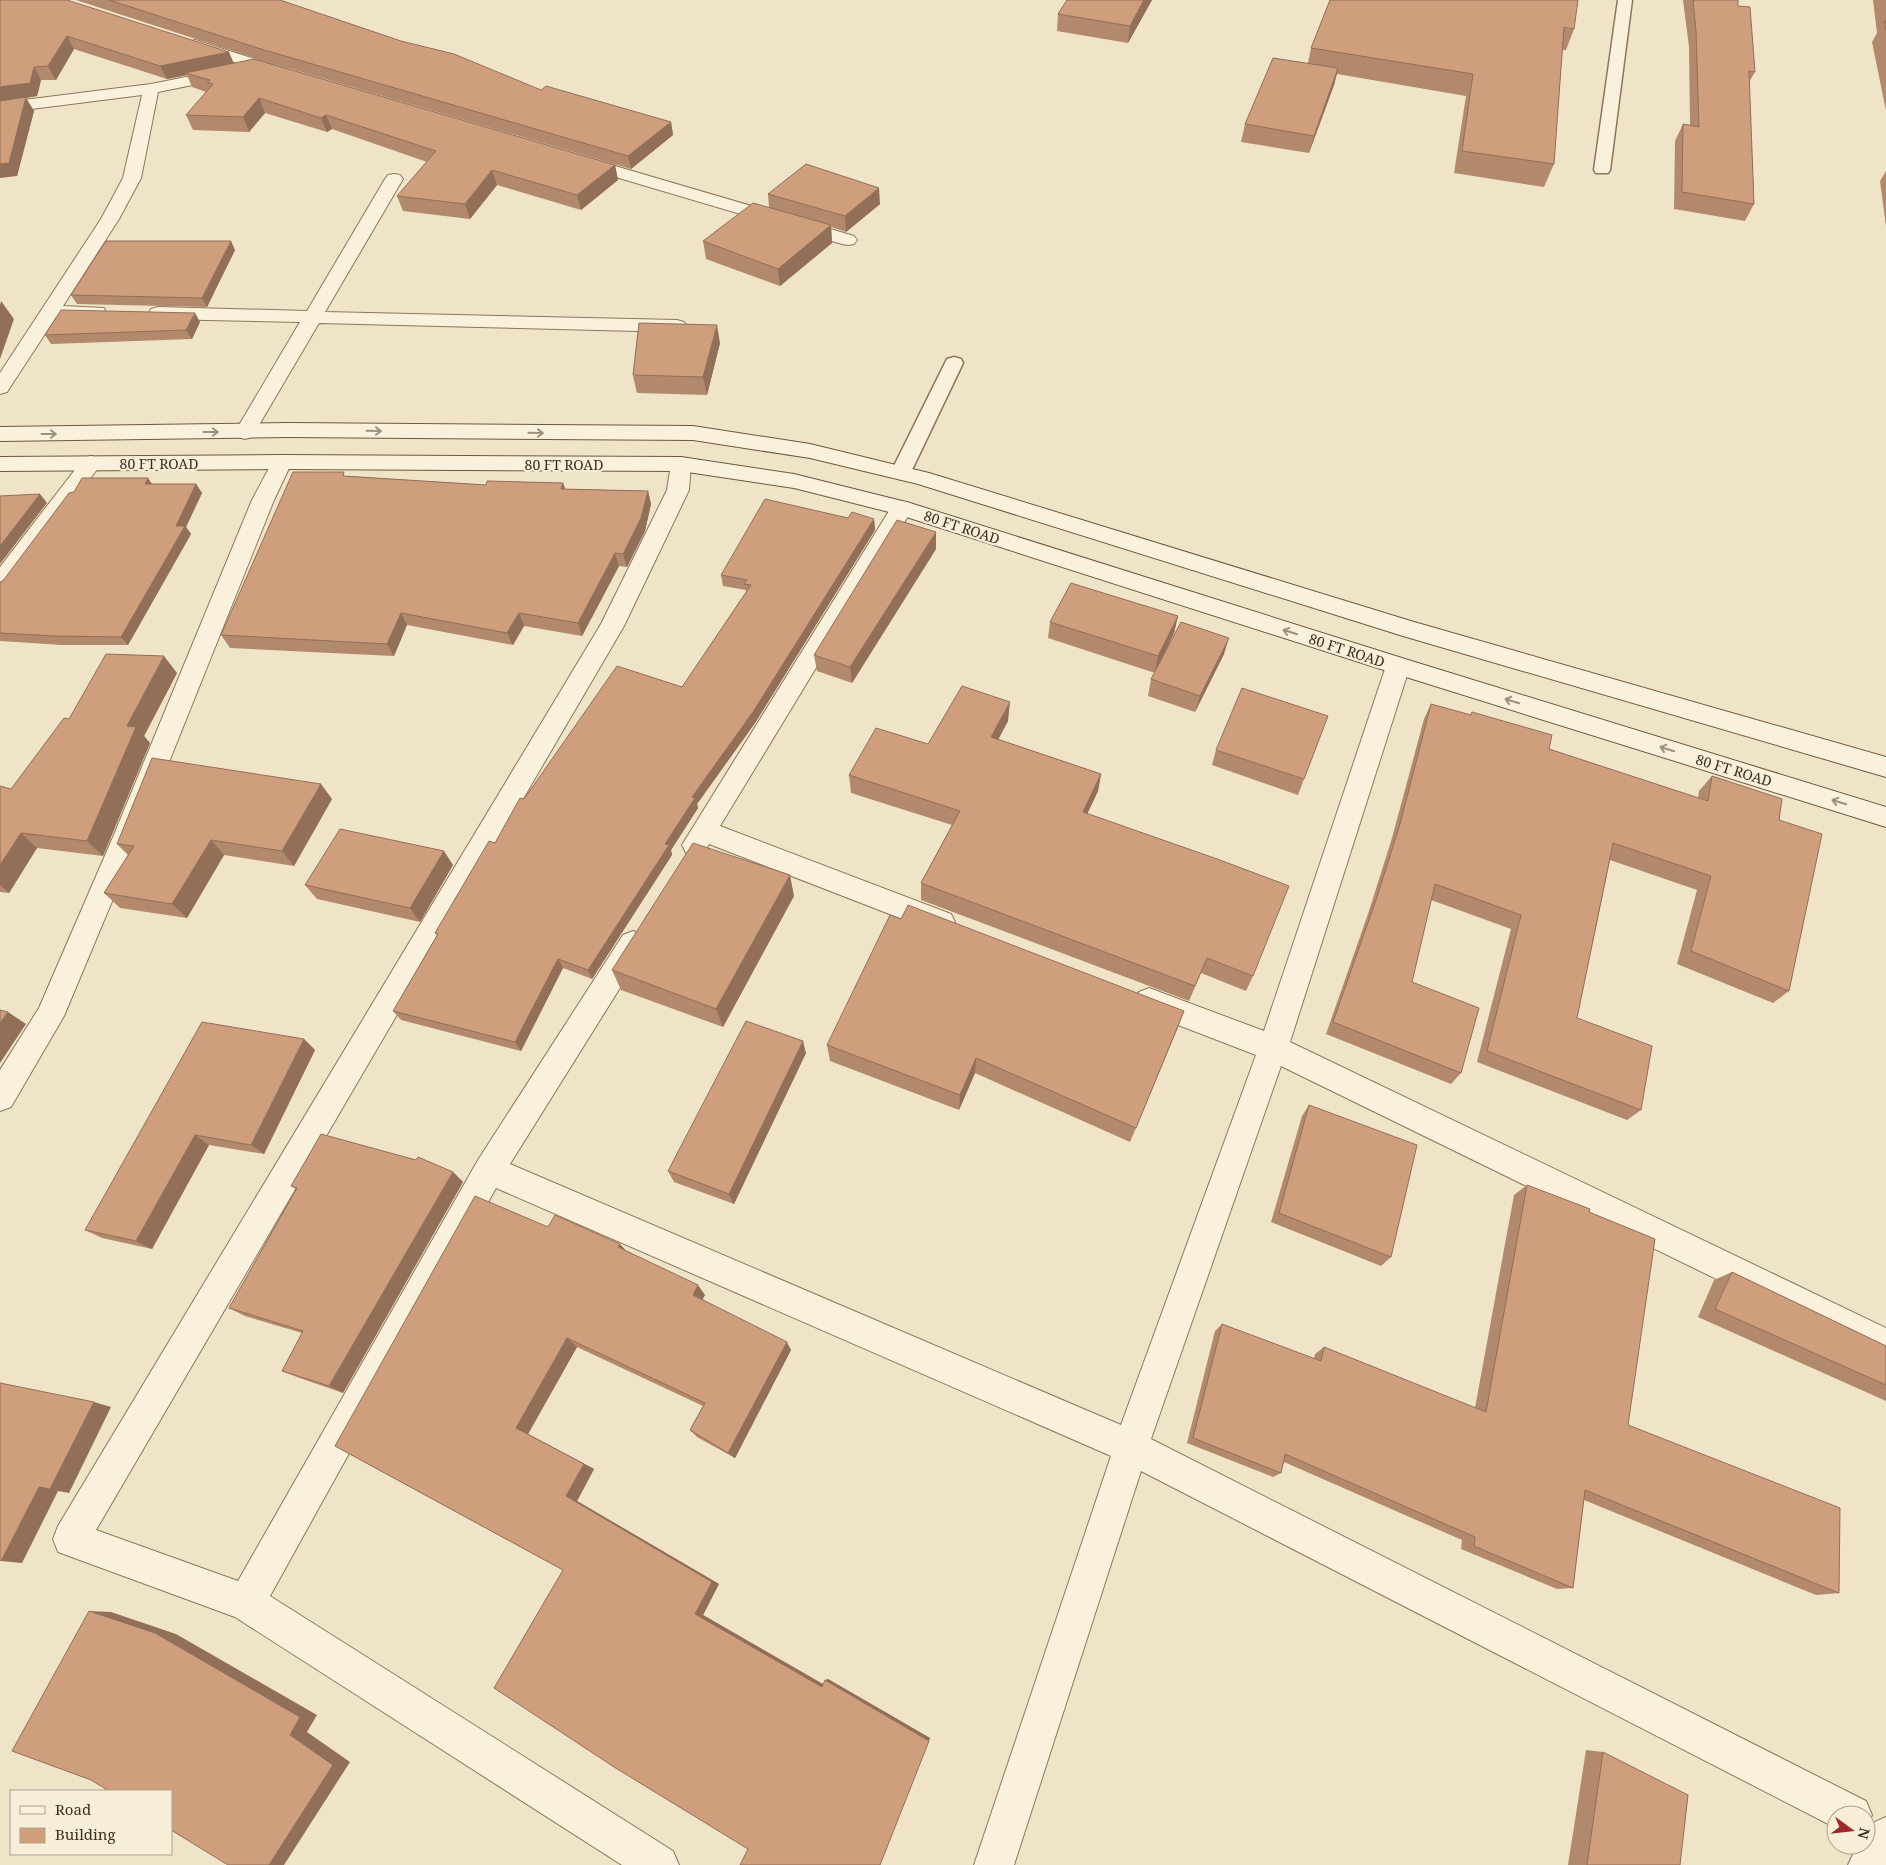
<svg xmlns="http://www.w3.org/2000/svg" width="1886" height="1865" viewBox="0 0 1886 1865" font-family="'Noto Serif',serif">
  <style>
    .lines { fill: none; stroke-linecap: round; stroke-linejoin: round }
    .lane-casing { stroke: #8d765c; stroke-width: 3 }
    .street-casing { stroke: #8d765c; stroke-width: 2 }
    .secondary-casing { stroke: #6f573f; stroke-width: 2 }
    .lane { fill: #faf1dc; fill-rule: evenodd }
    .street { fill: #faf1dc; fill-rule: evenodd }
    .secondary { fill: #faf1dc; fill-rule: evenodd }
    .wall { fill: #b2896c }
    .shaded-wall { fill: #916f58 }
    .building { fill: #cf9f7d; stroke: #916f58 }
    .oneway { stroke: #9c907e }
    .labels { text-anchor: middle; dominant-baseline: central; stroke-width: 4.5; stroke-linejoin: round; paint-order: stroke }
    .street-label { font-size: 14px; fill: #3d2e20; stroke: #f7eed8 }
  </style>
  <rect width="100%" height="100%" fill="#f0e4c8"/>
  <g class="lines">
    <g class="lane-casing">
      <path id="lane" d="M1618,0H1632L1610,170L1608,173H1596L1594,170Z
        M954,357L961,359L963,363L911,472L908,477L901,479L894,477L891,472L945,363L947,359Z"/>
    </g>
    <g class="street-casing">
      <path id="street" d="M195,40L286,69L289,72L286,75L281,77L190,48L187,45L190,42Z
        M226,69L232,71L234,74L232,77L158,92L141,178L119,219L63,306L104,308L106,312L104,316L97,318L56,317L7,392L0,394V373L101,219L123,178L142,95L0,113V103L151,84Z
        M581,156L854,236L857,240L854,244L848,245L842,244L575,165L573,161L575,157Z
        M394,174L400,175L403,179L325,312L677,320L684,322L687,326L684,330L677,332L319,323L252,437L245,439L238,437L235,432L300,322L158,319L151,317L149,313L151,309L158,307L307,311L385,179L388,175Z
        M282,455L289,457L292,462L274,500L139,837L64,1016L11,1107L0,1111V1070L39,1008L113,837L252,500L275,457Z
        M91,456L98,458L101,463L98,468L8,589L0,591V567L84,458Z
        M681,457L688,459L691,464L689,490L624,626L96,1530L238,1581L478,1160L623,935L633,931L643,935L647,943L643,951L510,1164L1121,1425L1256,1055L1139,1010L1135,1001L1139,992L1149,988L1264,1031L1386,666L1390,660L1398,657L1406,660L1410,666L1290,1042L1886,1328V1362L1281,1066L1151,1439L1866,1801L1872,1815L1866,1829V1815H1836V1828L1141,1471L1014,1865H974L1111,1456L496,1188L270,1596L673,1851L679,1865H622L235,1617L58,1552L53,1539L58,1526L601,624L667,490L671,464L674,459Z
        M902,501L910,503L913,508L720,826L951,914L955,922L951,930L941,934L709,844L704,853L695,856L686,853L682,845L894,503Z
        M1886,1817V1865H1848L1857,1845H1866C1866,1826 1869,1824 1886,1817Z"/>
    </g>
    <g class="secondary-casing">
      <path id="secondary" d="M289,423L693,426L810,444L929,473L1414,622L1886,757V777L1403,636L918,484L810,458L693,440L289,437L0,441V427Z
        M282,455L681,457L794,474L910,503L1405,659L1886,807V827L1390,672L897,514L794,488L681,471L282,469L0,471V457Z"/>
    </g>
    <use href="#lane" class="lane"/>
    <use href="#street" class="street"/>
    <use href="#secondary" class="secondary"/>
  </g>
  <path class="wall" d="M0,0L615,165L618,180L581,210L497,185L470,219L403,211L397,196L427,162L332,129L327,132L265,113L249,132L193,130L186,115L206,92L192,87L187,75L167,79L74,49L56,80H41L37,96L26,98L34,111L17,176Z
    M76,0H280L541,90L671,122L673,135L631,169L267,62Z
    M1067,0H1152L1128,43L1057,31L1058,14Z
    M1330,0L1574,29L1566,50H1562L1554,164L1544,187L1454,173L1466,96L1337,74L1334,85L1309,153L1241,142L1245,124L1308,63L1311,48Z
    M1683,0H1738V6L1755,72L1749,82L1754,204L1745,221L1674,209L1675,141L1683,124L1690,125L1689,47Z
    M1873,0H1886V111L1872,42L1877,33Z
    M1886,171V226L1880,181Z
    M768,194L880,204L846,232L831,227L832,243L780,286L706,259L703,241L769,207Z
    M235,250L207,307L77,304L71,295Z
    M200,322L192,339L51,344L45,335Z
    M720,343L707,395L637,393L633,376Z
    M347,476L486,485L563,483L565,489L648,491L651,504L645,531L627,567L619,566L582,636L524,626L513,645L407,625L394,656L230,648L221,635Z
    M152,484H196L202,493L186,527L191,534L128,645H62L0,641V582Z
    M848,518L874,519L875,530L755,723L697,804L698,808L671,850L672,855L592,979L563,968L521,1051L401,1020L393,1011L437,935L435,933L524,799L682,687L746,592V590L723,586L721,575Z
    M936,549L852,683L817,671L814,655Z
    M1178,616L1174,633L1156,671L1224,654L1195,712L1148,696L1151,679L1155,673L1048,638L1050,622Z
    M177,673L144,736L150,743L103,856L37,848L9,893L0,892V786L11,789L69,719Z
    M1431,704L1470,715L1472,712L1549,749L1698,798L1699,791L1712,776L1779,820L1789,991L1773,1003L1677,964L1697,890L1610,860L1577,1018L1641,1110L1627,1120L1477,1062L1511,929L1431,900L1412,982L1461,1073L1451,1084L1326,1034L1369,911L1392,838L1424,719Z
    M1008,721L998,739L1101,774L1098,791L1087,814L1253,976L1246,991L1201,973L1189,1001L921,900V883L952,825L851,793L849,775L928,744Z
    M1216,750L1304,779L1298,795L1212,765Z
    M332,799L294,866L224,855L187,918L120,908L104,893L128,855L117,844Z
    M453,865L420,922L317,899L305,885Z
    M794,896L723,1027L621,990L612,970Z
    M1178,1027L1130,1142L975,1073L959,1110L830,1061L827,1045Z
    M304,1039L315,1050L264,1154L209,1145L152,1249L102,1238L85,1230Z
    M806,1053L734,1204L674,1182L668,1171Z
    M1309,1105L1391,1257L1381,1266L1271,1222L1302,1116Z
    M453,1172L463,1182L343,1393L297,1377L282,1371L302,1333L245,1316L229,1308L296,1189L291,1186Z
    M1527,1185L1589,1212L1628,1425L1839,1593L1816,1595L1584,1500L1573,1588L1557,1589L1461,1549L1462,1540L1284,1462L1281,1473L1273,1477L1187,1443L1215,1331L1222,1324L1314,1359L1315,1354L1324,1347L1475,1408L1514,1195Z
    M548,1227L626,1251L705,1295L702,1299L791,1350L735,1458L697,1437L690,1430L703,1406L577,1347L528,1434L594,1469L577,1501L719,1584L703,1615L823,1684L828,1679L930,1738L748,1849L563,1570L335,1446Z
    M1732,1272L1886,1346V1401L1698,1317L1714,1280Z
    M1586,1750L1603,1752L1680,1865H1568Z"/>
  <path class="shaded-wall" d="M1144,0H1152L1128,43L1130,26Z
    M67,36L74,49L56,80L48,66Z
    M229,52L235,66L185,73L187,75L167,79L160,66Z
    M34,67L41,80L37,96L26,98L34,111L17,176L0,178V87Z
    M1338,68L1334,85L1309,153L1314,136Z
    M259,98L265,113L249,132L243,117Z
    M326,115L332,129L327,132L321,118Z
    M671,122L673,135L631,169L628,156Z
    M615,165L618,180L581,210L577,195Z
    M492,170L497,185L470,219L465,204Z
    M879,188L880,204L846,232L845,216Z
    M831,225L832,243L780,286L778,269Z
    M231,241L235,250L207,307L202,298Z
    M1,301L14,319L0,359V305Z
    M195,313L200,322L192,339L186,330Z
    M717,325L720,343L707,395L703,377Z
    M148,478L154,487L145,484Z
    M563,483L568,496L561,489Z
    M196,484L202,493L186,527L191,534L128,645L121,637Z
    M648,491L651,504L645,531L627,567L623,554Z
    M40,494L47,503L0,564V546Z
    M874,519L875,530L755,723L697,804L698,808L671,850L672,855L592,979L588,970L665,844L692,797Z
    M936,532V549L852,683L850,667Z
    M615,553L619,566L582,636L578,623Z
    M401,613L407,625L394,656L387,644Z
    M519,613L524,626L513,645L507,633Z
    M1178,616L1174,633L1155,673L1158,656Z
    M1229,638L1224,654L1195,712L1200,696Z
    M164,656L177,673L144,736L150,743L103,856L87,841L127,726Z
    M1010,702L1008,721L990,755L991,737Z
    M1101,774L1098,791L1080,829L1083,812Z
    M321,784L332,799L294,866L282,851Z
    M21,833L37,848L9,893L0,885V865Z
    M211,840L224,855L187,918L172,904Z
    M444,851L453,865L420,922L410,908Z
    M790,875L794,896L723,1027L716,1009Z
    M558,959L563,968L521,1051L515,1042Z
    M1184,1011L1178,1027L1130,1142L1136,1128Z
    M8,1012L26,1024L0,1063V1023Z
    M304,1039L315,1050L264,1154L251,1145Z
    M803,1041L806,1053L734,1204L729,1194Z
    M976,1058L975,1073L959,1110L960,1095Z
    M195,1135L209,1145L152,1249L136,1241Z
    M453,1172L463,1182L343,1393L329,1386Z
    M620,1244L629,1254L618,1247Z
    M698,1285L705,1295L700,1304L693,1295Z
    M567,1338L577,1347L528,1434L594,1469L577,1501L719,1584L703,1615L826,1686L822,1687L695,1614L566,1496L516,1428Z
    M787,1342L791,1350L735,1458L728,1453Z
    M94,1402L111,1407L69,1493L58,1491L22,1563L1,1561L39,1487Z
    M89,1611L111,1612L176,1634L317,1715L307,1732L350,1762L284,1865H269Z
    M828,1679L930,1738L929,1741L825,1680Z"/>
  <path class="building" d="M0,0H67L229,52L160,66L67,36L48,66L34,67L30,83L0,87Z
    M109,0H280L401,41L454,54L541,90L546,86L671,122L628,156L261,49Z
    M1067,0H1144L1130,26L1058,14Z
    M1330,0H1578L1574,29L1564,27L1554,164L1462,151L1473,74L1311,48Z
    M1693,0H1738V6L1750,7L1755,72L1749,71L1754,204L1682,192L1683,124L1699,127L1696,31Z
    M1884,21L1886,22V30Z
    M1273,58L1338,68L1314,136L1245,124Z
    M254,59L615,165L577,195L492,170L465,204L397,196L436,151L326,115L321,118L259,98L243,117L186,115L213,84L207,82L210,80L185,73Z
    M26,97L9,163L0,164V101Z
    M806,164L879,188L845,216L768,194Z
    M753,203L831,225L778,269L703,241Z
    M106,241H231L202,298L71,295Z
    M61,310L195,313L186,330L45,335Z
    M639,323L717,325L703,377L633,375Z
    M293,472H344L343,476L486,485L487,481L563,483L561,489L648,491L641,518L623,554L615,553L578,623L519,613L507,633L401,613L387,644L221,635Z
    M82,478H148L145,484H196L176,526H185L121,637L55,636L0,633V582H2L69,493L74,492Z
    M40,494L0,546V496Z
    M765,499L848,518L852,512L874,519L753,712L692,797L695,798L665,844L669,845L588,970L558,959L515,1042L393,1011L438,934L435,933L489,841L495,843L520,798L524,799L617,666L682,687L751,585L744,584L747,580L721,575Z
    M897,520L936,532L850,667L814,655Z
    M1071,583L1178,616L1158,656L1050,622Z
    M1181,622L1229,638L1200,696L1151,679Z
    M106,654L164,656L127,726L136,727L87,841L21,833L0,865V786L11,789L64,718L69,719Z
    M962,686L1010,702L991,737L1101,774L1083,812L1220,860L1289,886L1253,976L1207,958L1195,986L921,883L960,811L849,775L876,728L928,744Z
    M1242,688L1328,716L1304,779L1216,750Z
    M1431,704L1471,715L1472,712L1552,735L1549,749L1708,801L1712,776L1782,799L1779,820L1822,834L1789,991L1691,951L1711,876L1613,843L1577,1018L1652,1046L1641,1110L1487,1051L1521,915L1435,884L1412,982L1479,1008L1461,1073L1333,1022L1377,897L1400,824Z
    M152,758L321,784L282,851L211,840L172,904L104,893L134,846L117,844Z
    M340,829L444,851L410,908L305,885Z
    M693,843L790,875L716,1009L612,970Z
    M908,905L1184,1011L1136,1128L976,1058L960,1095L827,1045L890,915L901,919Z
    M0,1010L8,1012L0,1023Z
    M746,1021L803,1041L729,1194L668,1171Z
    M202,1022L304,1039L251,1145L195,1135L136,1241L85,1230Z
    M1309,1105L1417,1145L1391,1257L1279,1213Z
    M321,1134L416,1160L418,1157L453,1172L329,1386L282,1371L303,1331L229,1308L297,1188L291,1186Z
    M1527,1185L1590,1209L1589,1212L1655,1239L1628,1425L1840,1508L1839,1593L1585,1490L1573,1588L1474,1546L1475,1537L1285,1454L1281,1473L1193,1438L1222,1324L1321,1361L1324,1347L1486,1412Z
    M475,1196L548,1227L555,1215L620,1244L618,1247L698,1285L693,1295L787,1342L728,1453L690,1430L705,1403L567,1338L516,1428L584,1464L566,1496L712,1582L695,1614L822,1687L825,1680L929,1741L880,1865H740L748,1849L614,1767L494,1688L563,1570L335,1446Z
    M1732,1272L1886,1346V1385L1715,1309Z
    M0,1383L94,1402L50,1489L39,1487L1,1561L0,1560Z
    M89,1611L155,1633L300,1717L290,1735L333,1765L269,1865H228L171,1830V1791H109L91,1780L12,1751Z
    M1603,1752L1688,1795L1680,1865H1587Z"/>
  <defs><path id="oneway-shaft" d="M-6 0H5M1.5-3L5.5 0L1.5 3" fill="none" stroke-width="1.6" stroke-linecap="round" stroke-linejoin="round" transform="scale(1.25)"/></defs>
  <g class="oneway">
    <use href="#oneway-shaft" transform="translate(374 431) rotate(1)"/>
    <use href="#oneway-shaft" transform="translate(211 432)"/>
    <use href="#oneway-shaft" transform="translate(536 433) rotate(1)"/>
    <use href="#oneway-shaft" transform="translate(49 434)"/>
    <use href="#oneway-shaft" transform="translate(1290 632) rotate(-162)"/>
    <use href="#oneway-shaft" transform="translate(1512 701) rotate(-163)"/>
    <use href="#oneway-shaft" transform="translate(1667 749) rotate(-163)"/>
    <use href="#oneway-shaft" transform="translate(1839 802) rotate(-163)"/>
  </g>
  <g class="labels">
    <g class="street-label">
      <text x="159" y="463">80 FT ROAD</text>
      <text x="564" y="464">80 FT ROAD</text>
      <text transform="translate(962 527) rotate(18)">80 FT ROAD</text>
      <text transform="translate(1347 650) rotate(18)">80 FT ROAD</text>
      <text transform="translate(1734 770) rotate(17)">80 FT ROAD</text>
    </g>
  </g>
  <rect x="10" y="1790" width="162" height="65" fill="#f7eed8" stroke="#ada18e"/>
  <rect x="20" y="1806" width="25" height="8" fill="#faf1dc" stroke="#ada18e"/>
  <text x="55" y="1815" font-size="15" fill="#3d2e20">Road</text>
  <rect x="20" y="1828" width="25" height="15" fill="#cf9f7d" stroke="#ada18e"/>
  <text x="55" y="1840" font-size="15" fill="#3d2e20">Building</text>
  <g transform="translate(1851 1830) rotate(105)"><circle r="24" fill="#f7eed8" stroke="#ada18e"/>
  <path d="M0-4L9 19L0 12L-9 19Z" fill="#9e2a2b"/>
  <text y="-8" font-size="14" font-weight="bold" text-anchor="middle" fill="#3d2e20">N</text>
  </g>
</svg>
